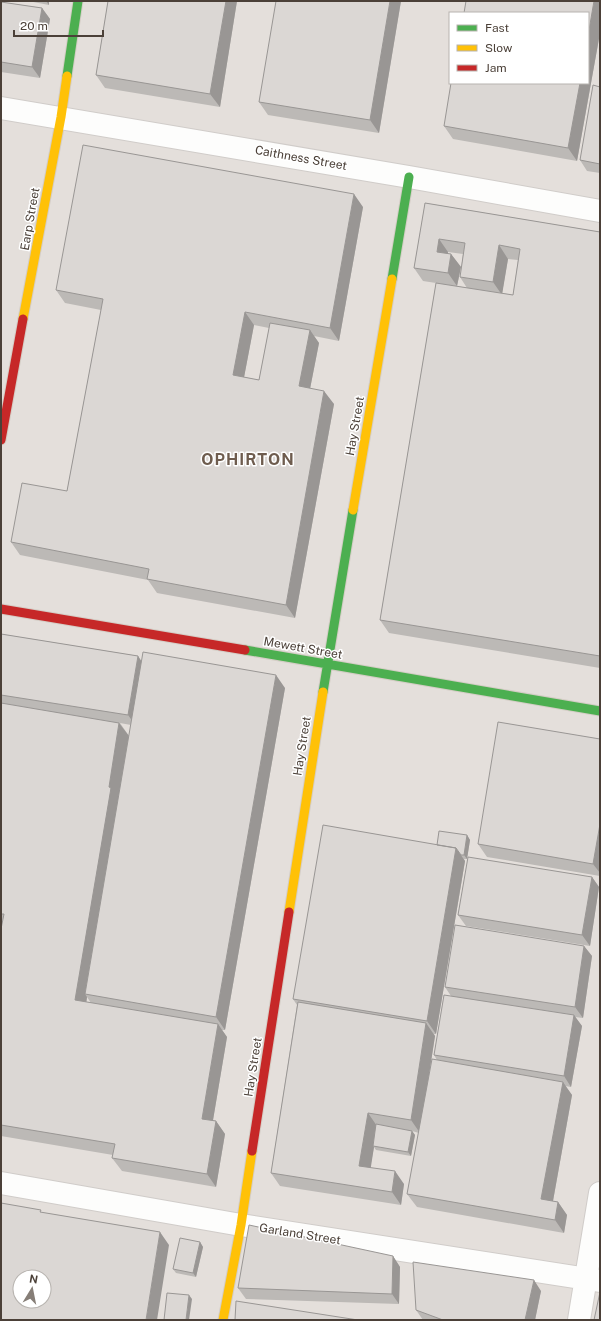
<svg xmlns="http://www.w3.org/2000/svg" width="601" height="1321" viewBox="0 0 601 1321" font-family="'Public Sans',sans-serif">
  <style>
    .industrial { fill: #e4dfdb; fill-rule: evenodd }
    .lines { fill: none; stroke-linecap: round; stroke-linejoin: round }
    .street-casing { stroke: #d0ccc9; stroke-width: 24 }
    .fast-casing { stroke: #d4cdc5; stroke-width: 11 }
    .slow-casing { stroke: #d4cdc5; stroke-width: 11 }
    .jam-casing { stroke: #d4cdc5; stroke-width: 11 }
    .street { stroke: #fdfdfc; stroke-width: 22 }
    .fast { stroke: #4caf50; stroke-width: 9 }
    .slow { stroke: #ffc107; stroke-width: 9 }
    .jam { stroke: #c62828; stroke-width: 9 }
    .wall { fill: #bcb9b6; fill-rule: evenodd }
    .shaded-wall { fill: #999694 }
    .building { fill: #dbd7d4; stroke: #999694; fill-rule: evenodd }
    .labels { text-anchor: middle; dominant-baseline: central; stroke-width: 3; stroke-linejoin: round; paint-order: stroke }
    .street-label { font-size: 12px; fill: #4b4038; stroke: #fff }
    .district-label { font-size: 16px; font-weight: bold; letter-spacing: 1px; fill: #6e5c4e; stroke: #fff }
  </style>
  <rect width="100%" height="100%" fill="#f3f0ed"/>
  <path class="industrial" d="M1,1H600V1320H1ZM450,13H588V83H450ZM20,1277H44V1301H20Z"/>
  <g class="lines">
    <g class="street-casing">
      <path id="street" d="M1,108L409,177L600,211
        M1,1183L241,1225L600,1281
        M579,1320L600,1193"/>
    </g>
    <g class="fast-casing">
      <path id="fast" d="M67,76L78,1
        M392,279L409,177
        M245,650L600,711
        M323,692L353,510"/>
    </g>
    <g class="slow-casing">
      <path id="slow" d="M23,319L61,117L67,76
        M353,510L392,279
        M289,912L323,692
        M223,1320L241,1225L252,1151"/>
    </g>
    <g class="jam-casing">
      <path id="jam" d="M1,440L23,319
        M1,609L245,650
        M252,1151L289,912"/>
    </g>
    <use href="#street" class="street"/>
    <use href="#fast" class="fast"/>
    <use href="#slow" class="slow"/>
    <use href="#jam" class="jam"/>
  </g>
  <path class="wall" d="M28,1H49V5Z
    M108,1H237L220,107L105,88L96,75Z
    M401,1L379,133L268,115L259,102Z
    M600,1V33L577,161L453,139L444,126Z
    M1,2L42,8L50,19L40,78L1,72Z
    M600,87V173L587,171L580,160Z
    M425,203L600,232V668L389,633L380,620L436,283L423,281L414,268ZM448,252L463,254L460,277L467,288L457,286L461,267L451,254H448ZM508,259L518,260L513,295L502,293Z
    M363,207L339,341L314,336L319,343L310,389L334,404L295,618L157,593L148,580L20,555L11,542L67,491L101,310L65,303L56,290ZM254,325L269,328L259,380L244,377Z
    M1,634L138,656L142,662L285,688L225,1030H222L227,1037L213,1120L216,1121L225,1134L216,1187L122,1171L112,1158L113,1155L1,1136V929L2,925H1ZM120,723L131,725L119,795L129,736ZM87,997L91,1003L86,1002Z
    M600,739V876L487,857L478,844Z
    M467,835L470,840L467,859H464L465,861L436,1034H434L435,1036L429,1075L437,1060L434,1055L451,996L445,987L584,946L592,956L583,1018L575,1017L582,1026L571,1087L565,1086L572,1095L553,1201L558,1202L567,1215L564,1233L417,1207L407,1194L419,1133L412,1131L415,1135L411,1156L376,1150L374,1147L370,1168L404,1184L401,1205L280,1186L271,1173L297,1005L293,999L437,845Z
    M592,877L599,887L590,946L466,926L458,915Z
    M200,1242L203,1247L196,1277L176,1273L173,1269Z
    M393,1256L400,1267L399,1304L246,1299L238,1288Z
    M541,1291L535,1320H423L416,1310Z"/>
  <path class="shaded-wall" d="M46,1H49V5Z
    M226,1H237L220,107L210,94Z
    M390,1H401L379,133L370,120Z
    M594,1H600V33L577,161L568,148L580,83H588V36Z
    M42,8L50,19L40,78L32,67Z
    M354,194L363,207L339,341L330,328Z
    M439,239L448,252L446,265L437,252Z
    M499,245L508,259L502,295L493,282Z
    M451,254L461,267L457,286L448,273Z
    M245,312L254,325L242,388L233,375Z
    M310,330L319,343L308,399L299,386Z
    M324,391L334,404L295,618L286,605Z
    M138,656L145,667L136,726L128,715Z
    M276,675L285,688L225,1030L216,1017Z
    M119,723L129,736L85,994L87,997L85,1013L75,1000Z
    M600,824V873L593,864Z
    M467,835L470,840L467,859L464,855Z
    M456,848L465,861L436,1034L427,1021Z
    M592,877L599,887L590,946L582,935Z
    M584,946L592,956L583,1018L575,1007Z
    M574,1015L582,1026L571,1087L564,1076Z
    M426,1023L435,1036L420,1133L411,1120Z
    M218,1024L227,1037L211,1132L202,1119Z
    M563,1082L572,1095L551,1212L541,1199Z
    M368,1113L377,1126L373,1146L374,1147L369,1179L359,1166Z
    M216,1121L225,1134L216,1187L207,1174Z
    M412,1131L415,1135L411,1156L408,1152Z
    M395,1171L404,1184L401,1205L392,1192Z
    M558,1202L567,1215L564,1233L555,1220Z
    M160,1232L169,1245L157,1320H146Z
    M200,1242L203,1247L196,1277L193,1273Z
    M393,1256L400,1267L399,1304L392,1294Z
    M534,1280L541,1291L535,1320H525Z
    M189,1295L192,1299L189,1320H186Z"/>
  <path class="building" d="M108,1H226L210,94L96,75Z
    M276,1H390L370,120L259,102Z
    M466,1H594L588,36V13H464Z
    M1,2L42,8L32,67L1,62Z
    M451,83H580L568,148L444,126Z
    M593,85L600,87V164L580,160Z
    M83,145L354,194L330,328L245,312L233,375L259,380L270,323L310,330L299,386L324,391L286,605L147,579L149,569L11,542L22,483L67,491L103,299L56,290Z
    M425,203L600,232V656L380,620L436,283L513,295L520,249L499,245L493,282L460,277L465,243L439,239L437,252L451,254L448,273L414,268Z
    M1,634L138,656L128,715L1,695Z
    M143,652L276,675L216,1017L85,994Z
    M1,703L119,723L109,787L111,788L75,1000L218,1024L202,1119L216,1121L207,1174L112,1158L115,1144L1,1125V929L4,914H1Z
    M498,722L600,739V824L593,864L478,844Z
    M323,825L456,848L427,1021L293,999Z
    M439,831L467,835L464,855H461L456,848L437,845Z
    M468,857L592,877L582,935L458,915Z
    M455,925L584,946L575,1007L445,987Z
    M444,995L574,1015L564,1076L434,1055Z
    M298,1002L426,1023L411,1120L368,1113L359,1166L395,1171L392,1192L271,1173Z
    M432,1059L563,1082L541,1199L558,1202L555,1220L407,1194Z
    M376,1124L412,1131L408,1152L373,1146Z
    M1,1203L41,1210L40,1212L160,1232L146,1320H1ZM20,1277H44V1301H20Z
    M249,1225L393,1256L392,1294L238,1288Z
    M180,1238L200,1242L193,1273L173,1269Z
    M413,1262L534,1280L525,1320H443L416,1310Z
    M600,1292V1320H594Z
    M167,1293L189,1295L186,1320H164Z
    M236,1301L358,1320H235Z"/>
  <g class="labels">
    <g class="street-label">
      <text transform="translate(301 158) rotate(10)">Caithness Street</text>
      <text transform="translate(30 219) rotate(-80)">Earp Street</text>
      <text transform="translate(355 426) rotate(-80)">Hay Street</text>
      <text transform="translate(303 648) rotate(10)">Mewett Street</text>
      <text transform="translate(302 746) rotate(-81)">Hay Street</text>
      <text transform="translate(253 1067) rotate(-81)">Hay Street</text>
      <text transform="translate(300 1234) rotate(9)">Garland Street</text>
    </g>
    <g class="district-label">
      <text x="248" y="459">OPHIRTON</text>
    </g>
  </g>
  <rect width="601" height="1321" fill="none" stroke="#4b4038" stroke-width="4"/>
  <rect x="449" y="12" width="140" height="72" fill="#ffffff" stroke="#b7b3af"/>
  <rect x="457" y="25" width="20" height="6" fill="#4caf50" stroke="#b7b3af"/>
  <text x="485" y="32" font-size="12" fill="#4b4038">Fast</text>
  <rect x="457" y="45" width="20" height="6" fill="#ffc107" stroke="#b7b3af"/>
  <text x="485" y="52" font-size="12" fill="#4b4038">Slow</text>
  <rect x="457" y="65" width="20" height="6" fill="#c62828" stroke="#b7b3af"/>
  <text x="485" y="72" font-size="12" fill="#4b4038">Jam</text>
  <g transform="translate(32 1289) rotate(10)"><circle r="19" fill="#ffffff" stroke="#b7b3af"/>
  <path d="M0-3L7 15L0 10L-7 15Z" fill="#867e77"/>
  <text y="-6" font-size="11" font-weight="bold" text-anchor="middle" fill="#4b4038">N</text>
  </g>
  <path d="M14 30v6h89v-6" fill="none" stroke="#4b4038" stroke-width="2"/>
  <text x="20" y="30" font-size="12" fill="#4b4038" stroke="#ffffff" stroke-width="3" paint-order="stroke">20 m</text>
</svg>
